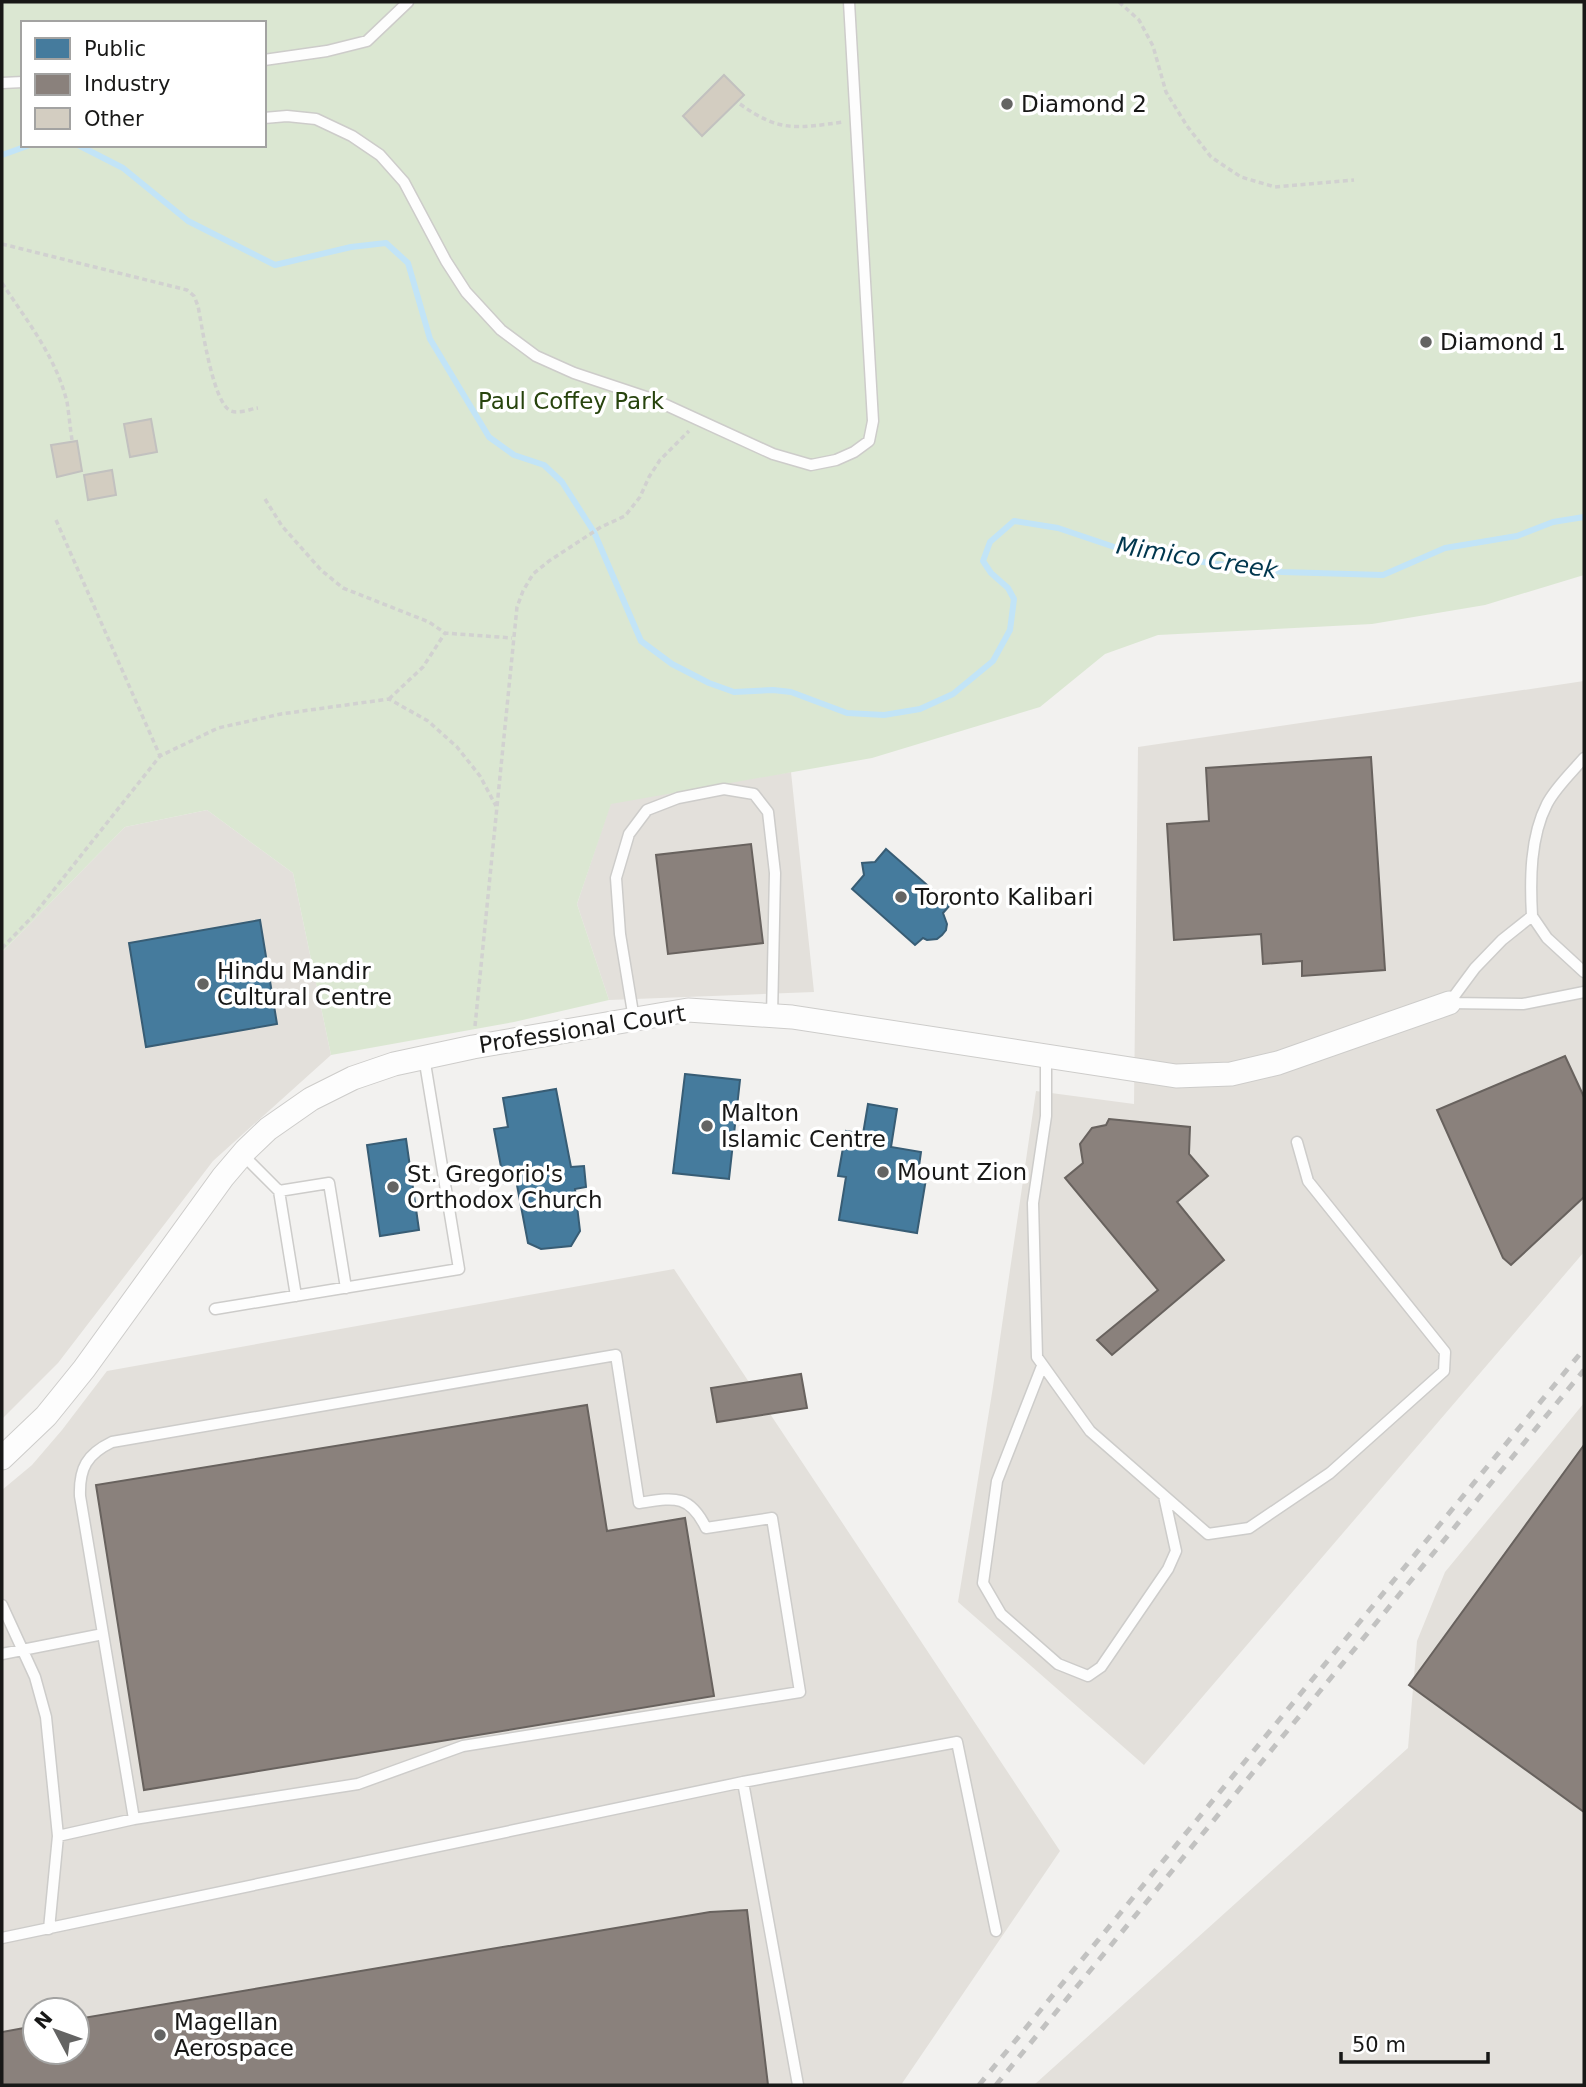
<svg xmlns="http://www.w3.org/2000/svg" width="1586" height="2087" viewBox="0 0 1586 2087" font-family="'DejaVu Sans',sans-serif">
  <style>
    .built { fill: #e3e0db; fill-rule: evenodd }
    .green { fill: #dbe7d2; fill-rule: evenodd }
    .public { fill: #457b9d; stroke: #385d75; stroke-width: 2 }
    .industry { fill: #8a817c; stroke: #68625e; stroke-width: 2 }
    .lines { fill: none; stroke-linecap: round; stroke-linejoin: round }
    .stream { stroke: #c2e4f7; stroke-width: 6 }
    .building { fill: #d3cdc1; stroke: #c2c1bf; stroke-width: 2 }
    .lane-casing { stroke: #cdccca; stroke-width: 13 }
    .street-casing { stroke: #cdccca; stroke-width: 25 }
    .path { stroke: #d1d1d0; stroke-width: 3.5; stroke-dasharray: 5 3.5; stroke-linecap: butt }
    .lane { stroke: #fdfdfd; stroke-width: 10 }
    .street { stroke: #fdfdfd; stroke-width: 23 }
    .rail { stroke: #c2c2c1; stroke-width: 5; stroke-dasharray: 9 9; stroke-linecap: butt }
    .poi-dot { fill: #646463; stroke: #fff; stroke-width: 2.5 }
    .labels { text-anchor: middle; dominant-baseline: central; stroke-width: 7; stroke-linejoin: round; paint-order: stroke }
    .poi-label { font-size: 23px; fill: #181817; stroke: #fff; text-anchor: start }
    .park-label { font-size: 23px; fill: #27440d; stroke: #fff }
    .street-label { font-size: 23px; fill: #181817; stroke: #fff }
    .water-label { font-size: 24px; font-style: italic; fill: #01374e; stroke: #fff }
  </style>
  <rect width="100%" height="100%" fill="#f2f1ef"/>
  <path class="built" d="M1584,681V1252L1144,1765L958,1602L993,1387L1036,1091L1134,1104L1138,747Z
    M791,772L814,992L609,1000L577,904L611,802Z
    M207,810L293,873L331,1055L213,1161L58,1363L2,1419V952L125,827Z
    M674,1269L1060,1851L901,2085H2V1490L32,1465L62,1430L107,1371ZM35,2010H77V2052H35Z
    M1584,1403V2085H1034L1408,1748L1417,1641L1445,1572Z"/>
  <path class="green" d="M2,2H1584V575L1485,605L1372,624L1158,635L1105,654L1040,707L872,758L611,804L577,904L609,1000L514,1022L331,1055L293,873L207,810L125,827L2,952ZM23,23H264V145H23Z"/>
  <path class="public" d="M886,849L950,905L943,913L947,924L946,930L942,935L937,939L927,940L923,938L915,945L852,889L864,875L862,863L875,862Z
    M260,920L277,1024L146,1047L129,943Z
    M685,1074L740,1080L729,1179L673,1173Z
    M556,1089L571,1167L584,1166L586,1187L575,1189L580,1231L571,1246L541,1249L528,1243L516,1180L504,1183L494,1129L508,1127L503,1098Z
    M868,1104L897,1109L891,1147L921,1152L919,1166L928,1167L917,1233L839,1220L846,1177L838,1176L846,1131L863,1134Z
    M406,1139L419,1230L380,1236L367,1145Z"/>
  <path class="industry" d="M1371,757L1385,970L1302,976V961L1263,964L1261,934L1174,940L1167,824L1209,821L1206,768Z
    M751,844L763,943L668,954L656,855Z
    M1565,1056L1584,1097V1197L1511,1265L1503,1258L1437,1110Z
    M1109,1119L1190,1127L1189,1154L1208,1176L1177,1202L1224,1260L1112,1355L1097,1340L1158,1290L1065,1178L1083,1163L1080,1144L1092,1128L1106,1125Z
    M801,1374L807,1408L717,1422L711,1388Z
    M587,1405L607,1531L685,1518L714,1696L144,1790L96,1485Z
    M1584,1445V1812L1409,1685Z
    M747,1910L768,2085H2V2032L35,2026V2052H77V2019L710,1912Z"/>
  <g class="lines">
    <path class="stream" d="M78,145L123,168L188,221L275,265L351,247L386,243L408,263L430,339L489,437L514,455L544,465L562,482L594,532L641,641L672,664L709,683L734,692L773,690L791,692L847,713L884,715L920,709L953,694L993,661L1010,630L1014,599L1008,588L991,573L983,561L990,542L1014,521L1058,528L1132,553L1282,572L1383,575L1445,548L1517,536L1553,522L1584,517
      M2,155L30,145"/>
  </g>
  <path class="building" d="M724,75L744,95L702,136L683,116Z
    M151,419L157,452L130,457L124,424Z
    M77,441L82,471L57,477L51,445Z
    M112,470L116,495L88,500L84,475Z"/>
  <g class="lines">
    <g class="lane-casing">
      <path id="lane" d="M264,60L327,51L367,41L408,2
        M2,83L23,82
        M264,118L287,116L316,119L352,136L380,155L404,182L446,261L466,292L501,330L536,356L574,373L655,400L773,454L811,465L836,460L854,452L869,441L873,421L849,2
        M1532,916C1530,880 1530,837 1547,804C1555,788 1572,772 1584,758
        M1449,1003L1475,968L1502,940L1532,916L1547,938L1584,972
        M1449,1003L1523,1004L1584,992
        M634,1019L620,934L616,878L629,834L647,810L678,798L724,789L754,794L768,812L775,873L772,1016
        M1046,1056V1116L1033,1203L1037,1357L1090,1431L1208,1534L1249,1528L1330,1473L1444,1371L1445,1352L1308,1181L1297,1142
        M242,1154L279,1191
        M296,1296L279,1191L329,1183L346,1288
        M215,1309L459,1269L424,1057
        M1042,1366L997,1481L983,1583L1001,1614L1058,1664L1088,1676L1101,1667L1168,1569L1176,1551L1164,1496
        M2,1605L35,1677L46,1717L58,1836L134,1819L358,1784L463,1746L800,1692L772,1518L706,1528C689,1493 673,1498 639,1503L616,1355L112,1442C87,1454 79,1468 80,1496L134,1819
        M2,1654L103,1634
        M743,1782L798,2085
        M49,1929L58,1836
        M2,1938L743,1782L957,1742L996,1931"/>
    </g>
    <g class="street-casing">
      <path id="street" d="M2,1458L46,1416L84,1369L223,1177L246,1150L268,1129L311,1099L353,1078L394,1064L473,1047L688,1010L792,1017L1176,1076L1231,1074L1278,1063L1449,1003"/>
    </g>
    <path class="path" d="M1119,2L1139,20L1153,46L1166,92L1187,126L1211,157L1241,177L1275,187L1354,180
      M740,104C780,133 797,128 844,122
      M2,244L187,290L194,296L198,306C202,326 213,404 231,411C239,414 250,409 258,408
      M2,283C27,321 56,357 67,402C69,414 70,427 72,440
      M265,499L282,526L321,570L343,588L429,622L445,633L512,638
      M56,520L160,756
      M389,699L423,667L445,633
      M2,948L33,916L160,756L218,728L281,714L389,699L428,721L457,747L480,776L496,806
      M475,1026L517,607L523,591L533,574L549,561L601,527L625,516L640,497L649,477L660,460L689,431"/>
    <use href="#lane" class="lane"/>
    <use href="#street" class="street"/>
    <path class="rail" d="M979,2085L1584,1349
      M996,2085L1584,1370"/>
  </g>
  <g class="poi-dot">
    <circle cx="1007" cy="104" r="7"/>
    <circle cx="1426" cy="342" r="7"/>
    <circle cx="901" cy="897" r="7"/>
    <circle cx="203" cy="984" r="7"/>
    <circle cx="707" cy="1126" r="7"/>
    <circle cx="883" cy="1172" r="7"/>
    <circle cx="393" cy="1187" r="7"/>
    <circle cx="160" cy="2035" r="7"/>
  </g>
  <g class="labels">
    <g class="poi-label">
      <text x="1021" y="104">Diamond 2</text>
      <text x="1440" y="342">Diamond 1</text>
      <text x="915" y="897">Toronto Kalibari</text>
      <text x="217" y="971">Hindu Mandir<tspan x="217" dy="26">Cultural Centre</tspan></text>
      <text x="721" y="1113">Malton<tspan x="721" dy="26">Islamic Centre</tspan></text>
      <text x="897" y="1172">Mount Zion</text>
      <text x="407" y="1174">St. Gregorio's<tspan x="407" dy="26">Orthodox Church</tspan></text>
      <text x="174" y="2022">Magellan<tspan x="174" dy="26">Aerospace</tspan></text>
    </g>
    <g class="park-label">
      <text x="571" y="401">Paul Coffey Park</text>
    </g>
    <g class="street-label">
      <text transform="translate(582 1029) rotate(-9)">Professional Court</text>
    </g>
    <g class="water-label">
      <text transform="translate(1197 558) rotate(9)">Mimico Creek</text>
    </g>
  </g>
  <rect width="1586" height="2087" fill="none" stroke="#181817" stroke-width="7"/>
  <rect x="21" y="21" width="245" height="126" fill="#ffffff" stroke="#a3a3a2" stroke-width="2"/>
  <rect x="35" y="38" width="35" height="21" fill="#457b9d" stroke="#a3a3a2" stroke-width="2"/>
  <text x="84" y="56" font-size="21" fill="#181817">Public</text>
  <rect x="35" y="74" width="35" height="21" fill="#8a817c" stroke="#a3a3a2" stroke-width="2"/>
  <text x="84" y="91" font-size="21" fill="#181817">Industry</text>
  <rect x="35" y="108" width="35" height="21" fill="#d3cdc1" stroke="#a3a3a2" stroke-width="2"/>
  <text x="84" y="126" font-size="21" fill="#181817">Other</text>
  <g transform="translate(56 2031) rotate(311)"><circle r="33" fill="#ffffff" stroke="#a3a3a2" stroke-width="2"/>
  <path d="M0-5L12 26L0 18L-12 26Z" fill="#646463"/>
  <text y="-10" font-size="19" font-weight="bold" text-anchor="middle" fill="#181817">N</text>
  </g>
  <path d="M1341 2052v10h147v-10" fill="none" stroke="#181817" stroke-width="3.5"/>
  <text x="1352" y="2052" font-size="21" fill="#181817" stroke="#ffffff" stroke-width="5" paint-order="stroke">50 m</text>
</svg>
